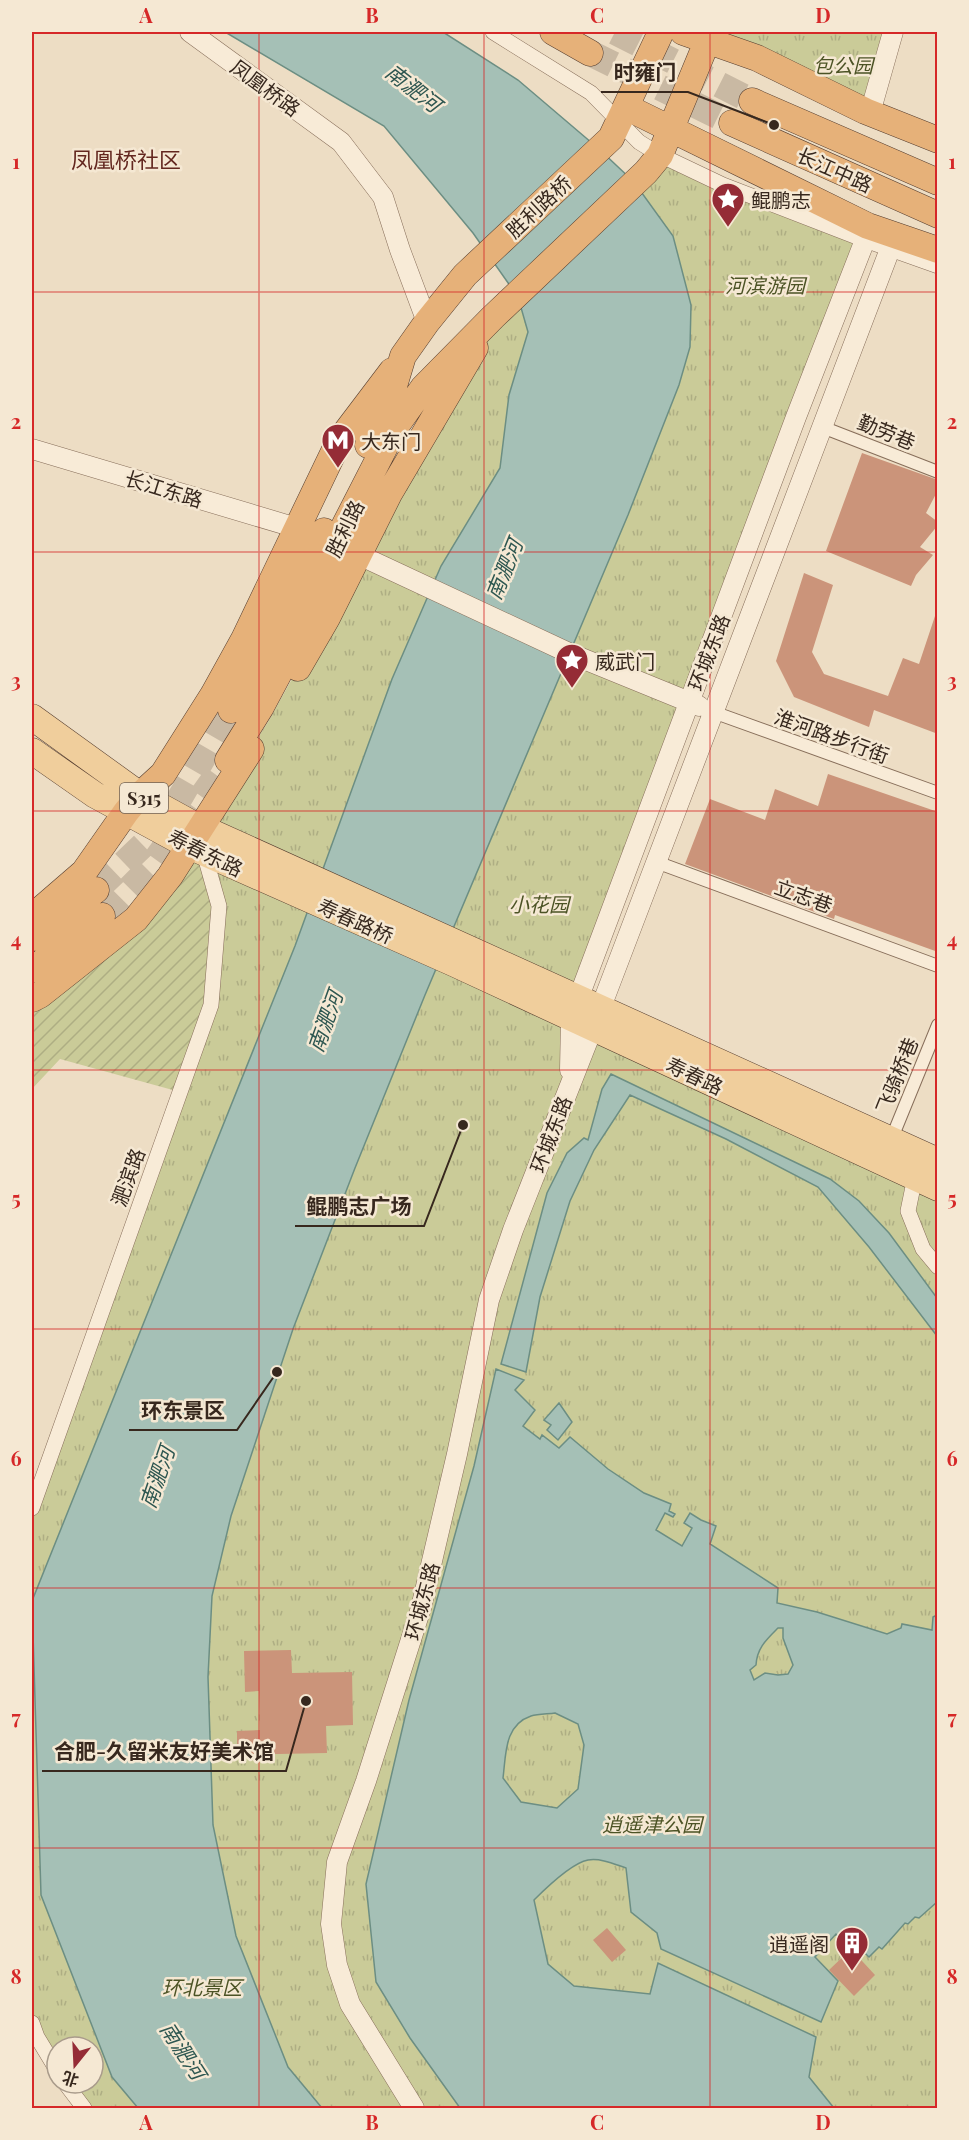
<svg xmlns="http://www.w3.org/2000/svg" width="969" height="2140" viewBox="0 0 969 2140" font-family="'Playfair Display','Noto Sans SC',serif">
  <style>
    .grass { fill: url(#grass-tufts) }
    .garden { fill: url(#garden-furrows) }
    .water { fill: #a5c0b6; stroke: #6c8e83; stroke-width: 1.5; fill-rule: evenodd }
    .building { fill: #cb947a }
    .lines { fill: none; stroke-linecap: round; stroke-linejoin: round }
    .trunk-tunnel { stroke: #c9b9a3; stroke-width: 26; stroke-dasharray: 26 13; stroke-linecap: butt }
    .pedestrian-casing { stroke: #876e5a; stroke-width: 14 }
    .minor-casing { stroke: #876e5a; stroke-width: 16 }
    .tertiary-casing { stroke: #876e5a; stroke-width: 21 }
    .primary-casing { stroke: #553d2f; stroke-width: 27 }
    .trunk-casing { stroke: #553d2f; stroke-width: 27 }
    .pedestrian { stroke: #f8ebd7; stroke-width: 12 }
    .minor { stroke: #f8ebd7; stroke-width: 15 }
    .tertiary { stroke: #f8ebd7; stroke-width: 20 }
    .primary { stroke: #f0ce9c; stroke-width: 26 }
    .trunk { stroke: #e6b179; stroke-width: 26 }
    .grid { fill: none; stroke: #d62828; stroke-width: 1.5; stroke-opacity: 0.55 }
    .labels { text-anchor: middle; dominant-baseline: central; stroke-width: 5; stroke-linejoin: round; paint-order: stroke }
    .shield { fill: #f5e8d3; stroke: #706254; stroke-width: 1.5 }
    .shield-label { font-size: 18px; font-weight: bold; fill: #37281e }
    .park-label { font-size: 20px; font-style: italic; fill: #4c5325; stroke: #f5e8d3 }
    .street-label { font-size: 20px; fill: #37281e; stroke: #f5e8d3 }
    .poi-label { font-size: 20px; fill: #37281e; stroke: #f5e8d3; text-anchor: start }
    .water-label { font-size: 21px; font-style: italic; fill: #2e5751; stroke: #f5e8d3 }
    .quarter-label { font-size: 22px; fill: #63271f; stroke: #f5e8d3 }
    .leader { fill: none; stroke: #37281e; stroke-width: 2 }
    .callout-dot { fill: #37281e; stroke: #f5e8d3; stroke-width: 2 }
    .callout-label { font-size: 21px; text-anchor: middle; font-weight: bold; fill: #37281e; stroke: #f5e8d3; stroke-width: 5; stroke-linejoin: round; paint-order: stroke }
    .neatline { fill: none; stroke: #d62828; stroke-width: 2 }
    .grid-label { font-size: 20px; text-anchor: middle; font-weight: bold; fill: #d62828 }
  </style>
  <defs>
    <pattern id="grass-tufts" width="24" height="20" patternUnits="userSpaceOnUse" patternTransform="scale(1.5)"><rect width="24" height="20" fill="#cacb98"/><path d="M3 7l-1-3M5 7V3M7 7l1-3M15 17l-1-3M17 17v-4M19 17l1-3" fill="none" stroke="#aeae83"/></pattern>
    <pattern id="garden-furrows" width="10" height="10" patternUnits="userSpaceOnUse" patternTransform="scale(1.5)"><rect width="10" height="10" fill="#cacb98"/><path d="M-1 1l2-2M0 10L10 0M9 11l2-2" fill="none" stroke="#aeae83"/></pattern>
  </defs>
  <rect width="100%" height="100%" fill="#edddc4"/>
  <path class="grass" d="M711,32H886L865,111Z
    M660,155L865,240L579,998L200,827L268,722L493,317Z
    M204,853L593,1027L937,1188V2108H84L65,2083H93V2047H57V2070L32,2023V1508L211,1005Z"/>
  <path class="garden" d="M204,853L219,906L211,1005L180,1092L60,1059L32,1089V999L170,876Z"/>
  <path class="water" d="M225,32H443L518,80L599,149L634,182L673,236L691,305L690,347L679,385L628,515L425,995L355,1168L293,1329L231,1516L212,1596L208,1677L213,1825L236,1936L288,2067L322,2108H138L112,2077L41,1895L32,1601L295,946L392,679L441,566L500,468L509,395L528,332L518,297L473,233L384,126Z
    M611,1074L830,1179L859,1201L889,1233L937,1298V1336L869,1247L818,1187L726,1139L630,1095L594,1150L570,1201L540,1297L526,1372L501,1364L547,1193L567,1153L584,1138L588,1140L602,1089Z
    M496,1369L524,1380L515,1390L535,1410L523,1426L540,1439L542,1435L559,1448L570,1437L608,1469L644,1493L671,1504L669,1511L675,1514L673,1517L665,1513L656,1530L682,1546L692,1528L684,1523L690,1513L701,1520L716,1526L710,1544L778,1588L777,1603L817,1612L887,1634L901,1628L902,1624L932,1630L933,1617L937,1615V1902L919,1918L915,1917L908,1924L905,1923L882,1949L879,1947L869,1957L851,1940L846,1944L836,1934L815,1957L838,1981L821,2022L661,1949L657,1933L631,1912L626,1868C614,1864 601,1858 588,1860C572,1863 546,1888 534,1900L548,1964L574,1986L650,1994L658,1963L816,2037L809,2077L834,2108H460L410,2038L376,1982L366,1884L409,1700L474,1466ZM778,1628H783V1638L793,1665L788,1674L778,1675L765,1673L754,1680L750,1670L756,1665C757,1648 766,1640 778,1628ZM555,1713L578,1724L584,1745L578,1789L557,1808L521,1802L503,1778C506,1755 504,1725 531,1716C538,1714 548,1714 555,1713Z
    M559,1403L572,1422L558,1440L547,1430L551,1425L544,1420Z"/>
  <path class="building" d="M862,453L938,480V490L926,513L938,522V525L920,547L933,555L916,575L911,586L826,551Z
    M804,573L833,585L812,652L824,674L888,696L903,658L919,664L935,616H938V734L874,710L869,727L794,697L776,661Z
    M828,774L938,812V952L835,915L834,919L685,864L710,799L765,820L775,789L818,806Z
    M291,1650L292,1673L352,1672L353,1725L326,1726L327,1753L237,1755V1731L260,1730L259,1691L245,1692L244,1651Z
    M607,1928L626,1950L612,1962L593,1940Z
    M851,1949L875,1975L854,1996L829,1970Z"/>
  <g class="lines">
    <path class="trunk-tunnel" d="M615,32L752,101
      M590,53L732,123
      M96,890L164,825L231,710
      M102,916L149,869L228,760"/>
    <g class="pedestrian-casing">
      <path id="pedestrian" d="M822,427L938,472
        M713,712L938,793
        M656,862L938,966
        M891,1140L938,1025"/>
    </g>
    <g class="minor-casing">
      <path id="minor" d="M493,32L591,93L639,142L660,155L723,185L865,240L938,266
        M915,1177L908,1211L923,1249L938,1267
        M32,1508L211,1005L219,906L204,853
        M32,2023L37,2037L57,2070
        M65,2083L84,2108"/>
    </g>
    <g class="tertiary-casing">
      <path id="tertiary" d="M190,32L341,142L383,197L400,250L427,322
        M870,113L893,32
        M32,449L297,528
        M359,555L569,653L699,706
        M570,1070L571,1018L796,417L865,240L868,226
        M414,2108L350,2004L337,1965L331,1924L337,1862L366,1781L421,1608L457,1454L489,1300L513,1230L601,1007L895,236"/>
    </g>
    <g class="primary-casing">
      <path id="primary" d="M32,717L140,795L189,822L938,1161
        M32,751L95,795L189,846L453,963L938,1188"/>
    </g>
    <g class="trunk-casing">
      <path id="trunk" d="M553,32L590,53
        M683,32L757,58L865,111L938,140
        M752,101L938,182
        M626,107L868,226L938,250
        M732,123L938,215
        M368,445L391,396L403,356L427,322L465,275L611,138L661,32
        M298,668L327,618L389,494L475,348
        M231,710L324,531
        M228,760L261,707L293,647L334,546L394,429L423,388L493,317L646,172L660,155L711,32
        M32,917L84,872L126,812L140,795L163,774L213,695L244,639L339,441L392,371
        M32,938L96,890
        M32,970L102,916
        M32,999L40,995L136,919L170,876L251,749"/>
    </g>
    <use href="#pedestrian" class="pedestrian"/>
    <use href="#minor" class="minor"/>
    <use href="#tertiary" class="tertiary"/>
    <use href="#primary" class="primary"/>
    <use href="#trunk" class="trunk"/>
  </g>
  <path class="grid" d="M259,32V2108M484,32V2108M710,32V2108M32,292H938M32,552H938M32,811H938M32,1070H938M32,1329H938M32,1588H938M32,1848H938"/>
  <defs>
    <g id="sight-pin" transform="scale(1.725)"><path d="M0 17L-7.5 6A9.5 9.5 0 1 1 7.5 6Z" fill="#952c36" stroke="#f5e8d3"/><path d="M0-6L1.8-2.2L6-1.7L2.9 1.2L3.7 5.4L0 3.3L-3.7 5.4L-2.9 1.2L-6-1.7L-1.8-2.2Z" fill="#fff"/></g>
    <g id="metro-pin" transform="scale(1.725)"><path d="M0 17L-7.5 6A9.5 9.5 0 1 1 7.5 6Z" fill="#952c36" stroke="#f5e8d3"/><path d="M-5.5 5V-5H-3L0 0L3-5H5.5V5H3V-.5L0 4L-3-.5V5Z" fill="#fff"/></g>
    <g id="building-pin" transform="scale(1.725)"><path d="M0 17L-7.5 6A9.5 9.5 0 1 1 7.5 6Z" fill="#952c36" stroke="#f5e8d3"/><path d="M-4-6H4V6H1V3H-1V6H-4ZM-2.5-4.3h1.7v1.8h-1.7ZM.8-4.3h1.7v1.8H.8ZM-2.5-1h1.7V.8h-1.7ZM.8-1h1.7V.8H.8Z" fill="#fff"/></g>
  </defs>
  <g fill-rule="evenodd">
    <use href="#sight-pin" x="728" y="199"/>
    <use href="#metro-pin" x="338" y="440"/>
    <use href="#sight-pin" x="572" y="660"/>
    <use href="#building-pin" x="852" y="1943"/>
  </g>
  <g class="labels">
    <rect class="shield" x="120" y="783" width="48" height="30" rx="4.5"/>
    <g class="shield-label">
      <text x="144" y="798">S315</text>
    </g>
    <g class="park-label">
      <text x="843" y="64">包公园</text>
      <text x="765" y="284">河滨游园</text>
      <text x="539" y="903">小花园</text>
      <text x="652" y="1823">逍遥津公园</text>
      <text x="202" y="1986">环北景区</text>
    </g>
    <g class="street-label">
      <text transform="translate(266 87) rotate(36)">凤凰桥路</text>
      <text transform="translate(835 169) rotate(24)">长江中路</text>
      <text transform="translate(538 206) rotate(-43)">胜利路桥</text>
      <text transform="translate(887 431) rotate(22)">勤劳巷</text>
      <text transform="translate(164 488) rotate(17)">长江东路</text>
      <text transform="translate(344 528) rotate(-64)">胜利路</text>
      <text transform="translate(708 652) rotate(-69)">环城东路</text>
      <text transform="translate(832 735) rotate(20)">淮河路步行街</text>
      <text transform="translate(206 852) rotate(26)">寿春东路</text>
      <text transform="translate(804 895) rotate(20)">立志巷</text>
      <text transform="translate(356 920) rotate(24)">寿春路桥</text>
      <text transform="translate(695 1075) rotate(25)">寿春路</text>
      <text transform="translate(896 1075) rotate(-68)">飞骑桥巷</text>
      <text transform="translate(550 1134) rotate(-69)">环城东路</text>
      <text transform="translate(127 1177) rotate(-70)">淝滨路</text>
      <text transform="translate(421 1601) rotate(-75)">环城东路</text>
    </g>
    <g class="poi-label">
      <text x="751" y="199">鲲鹏志</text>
      <text x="361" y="440">大东门</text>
      <text x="595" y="660">威武门</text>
      <text x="829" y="1943" text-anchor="end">逍遥阁</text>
    </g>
    <g class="water-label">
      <text transform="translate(414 87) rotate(38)">南淝河</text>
      <text transform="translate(503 569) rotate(-68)">南淝河</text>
      <text transform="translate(324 1021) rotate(-70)">南淝河</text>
      <text transform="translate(156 1477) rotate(-71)">南淝河</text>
      <text transform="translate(184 2050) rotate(57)">南淝河</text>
    </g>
    <g class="quarter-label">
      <text x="126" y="159">凤凰桥社区</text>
    </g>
  </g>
  <path class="leader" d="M774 125L688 92H601M463 1125L424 1226H295M277 1372L237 1430H129M306 1701L286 1771H42"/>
  <g class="callout-dot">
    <circle cx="774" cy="125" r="6"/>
    <circle cx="463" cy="1125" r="6"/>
    <circle cx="277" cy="1372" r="6"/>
    <circle cx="306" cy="1701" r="6"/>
  </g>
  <g class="callout-label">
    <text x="645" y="80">时雍门</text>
    <text x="359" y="1214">鲲鹏志广场</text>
    <text x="183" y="1418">环东景区</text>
    <text x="164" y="1759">合肥-久留米友好美术馆</text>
  </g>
  <rect width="969" height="2140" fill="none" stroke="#f5e8d3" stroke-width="66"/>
  <g transform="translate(75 2065) rotate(198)"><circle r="28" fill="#f5e8d3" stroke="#a99b8b" stroke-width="1.5"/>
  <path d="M0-4.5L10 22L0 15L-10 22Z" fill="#952c36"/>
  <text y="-9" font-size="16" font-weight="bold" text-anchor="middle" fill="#37281e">北</text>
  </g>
  <rect x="33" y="33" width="903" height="2074" class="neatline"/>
  <g class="grid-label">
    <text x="146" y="23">A</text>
    <text x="372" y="23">B</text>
    <text x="597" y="23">C</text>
    <text x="823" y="23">D</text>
    <text x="16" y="169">1</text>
    <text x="952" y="169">1</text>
    <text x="16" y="429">2</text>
    <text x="952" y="429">2</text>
    <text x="16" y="688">3</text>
    <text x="952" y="688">3</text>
    <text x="16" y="947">4</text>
    <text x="952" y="947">4</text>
    <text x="16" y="1206">5</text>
    <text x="952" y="1206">5</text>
    <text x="16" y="1466">6</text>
    <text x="952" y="1466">6</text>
    <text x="16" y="1725">7</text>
    <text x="952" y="1725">7</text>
    <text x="16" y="1984">8</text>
    <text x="952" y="1984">8</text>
    <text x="146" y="2130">A</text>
    <text x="372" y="2130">B</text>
    <text x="597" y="2130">C</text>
    <text x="823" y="2130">D</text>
  </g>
</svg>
